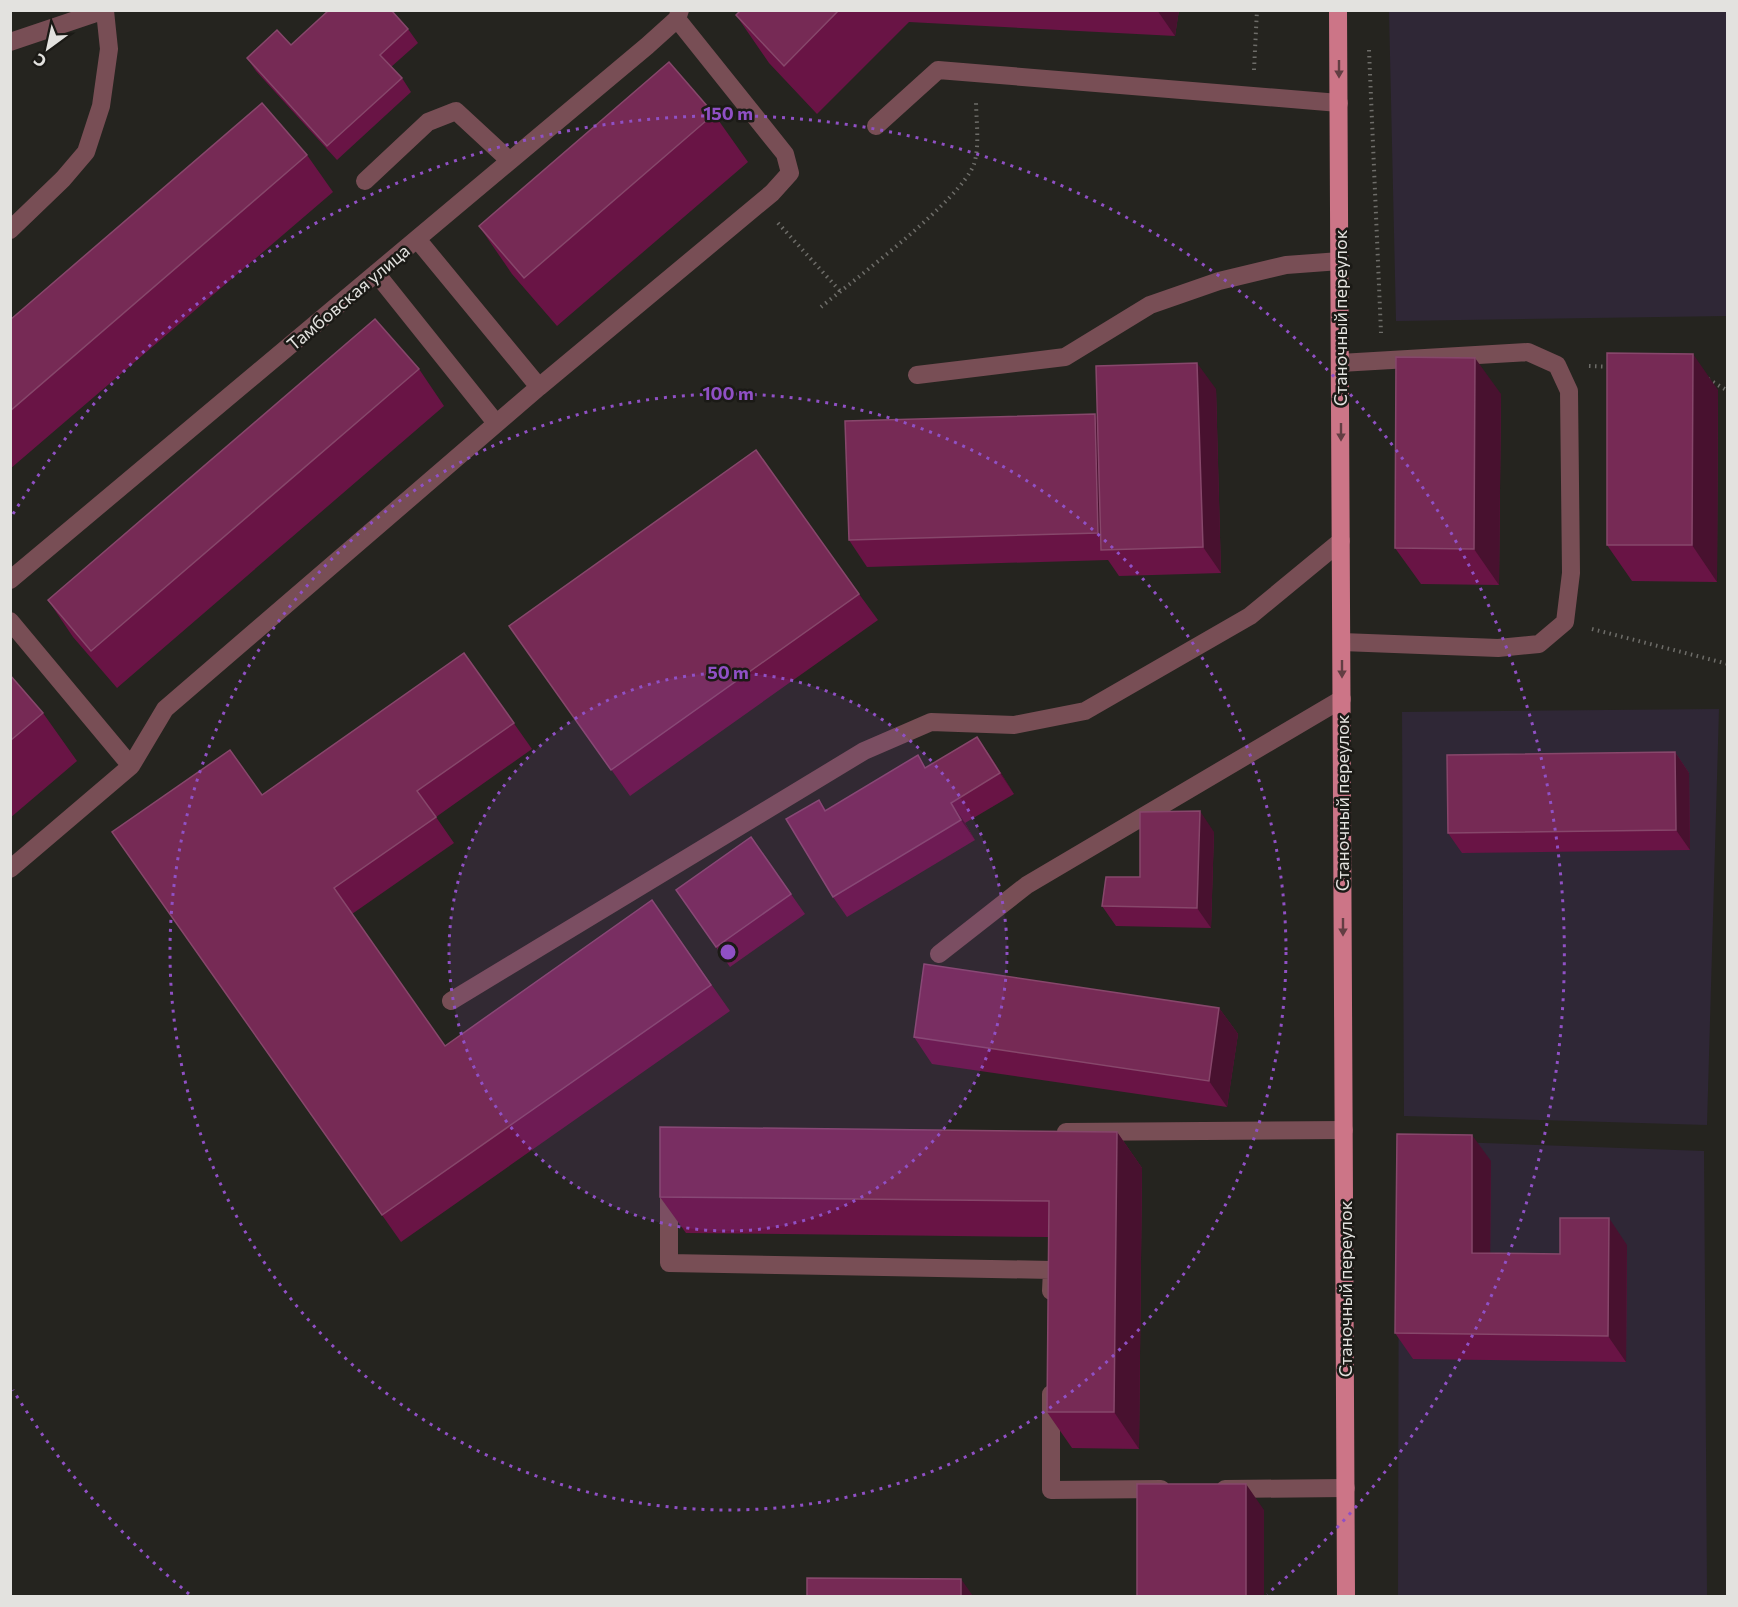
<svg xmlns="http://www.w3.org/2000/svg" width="1738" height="1607" viewBox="0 0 1738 1607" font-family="Commissioner,sans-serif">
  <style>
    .education { fill: #2f2736 }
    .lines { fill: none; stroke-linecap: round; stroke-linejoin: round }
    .path { stroke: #6e6d69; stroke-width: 4; stroke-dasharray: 1.5 4.5; stroke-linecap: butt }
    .minor { stroke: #784e55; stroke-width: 18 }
    .major { stroke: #cc7587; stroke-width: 18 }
    .wall { fill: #691445 }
    .shaded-wall { fill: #48112f }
    .building { fill: #762a55; stroke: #87476b; stroke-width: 1.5 }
    .oneway { fill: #623e43 }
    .ring { fill: none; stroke: #9050c5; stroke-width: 3; stroke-dasharray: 3 6 }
    .labels { text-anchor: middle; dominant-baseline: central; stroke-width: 5; stroke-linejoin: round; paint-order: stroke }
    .street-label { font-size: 18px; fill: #e3e2df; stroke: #1b1a16 }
    .centre { fill: #9050c5; stroke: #1b1a16; stroke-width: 3 }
    .ring-label { font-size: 18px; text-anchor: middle; font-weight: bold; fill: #9050c5; stroke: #1b1a16; stroke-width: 5; stroke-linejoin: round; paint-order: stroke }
  </style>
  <rect width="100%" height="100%" fill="#25241f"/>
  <path class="education" d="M1389,11H1727V316L1396,321Z
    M1719,709L1707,1125L1404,1116L1402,712Z
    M1399,1140L1704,1151L1707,1596H1398Z"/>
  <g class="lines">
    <path class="path" d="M1369,50L1381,333
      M1254,70L1257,10
      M778,223L840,291
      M821,307C855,279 961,200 974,164C980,146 976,119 976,100
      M1589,366L1612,367
      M1708,379L1728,391
      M1592,629L1728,664"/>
    <path class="minor" d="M10,42L105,10
      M876,126L938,70L1339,103
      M365,181L428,122L456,111L510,161
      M10,230L63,179L86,152L101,106L109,49L105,11
      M417,239L539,387L772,193L790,173L785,154L677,19
      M376,273L496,423
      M1340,363L1528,352L1557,365L1569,391L1571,573L1565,622L1539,644L1498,648L1342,642
      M917,375L1065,357L1150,305L1219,281L1286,265L1340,261
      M10,580L647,46L677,19L680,10
      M10,621L131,766L10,869
      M131,766L165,709L539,387
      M939,954L1027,885L1342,699
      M451,1001L864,751L931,722L1014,725L1085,711L1250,616L1341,541
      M1066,1132L1344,1130
      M669,1186V1263L1052,1270L1051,1291
      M1051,1394V1490L1161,1489
      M1225,1489L1346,1488"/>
    <path class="major" d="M1338,10L1346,1596"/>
  </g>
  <path class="wall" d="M741,10H1179L1175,36L909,22L817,114L769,63L736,15Z
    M408,29L418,43L391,67L402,78L411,92L337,160L256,71L247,58L291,45Z
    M714,114L748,162L557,326L512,274L479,226Z
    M307,155L333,192L10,469V320Z
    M419,369L444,406L117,688L73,637L48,600Z
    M1216,389L1221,573L1119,576L1108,560L867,567L849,540L1095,414L1097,418Z
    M1718,390L1717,582L1632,581L1607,545Z
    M1501,394L1499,585L1421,584L1395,548Z
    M859,594L878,620L630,796L509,626Z
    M464,653L532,749L436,817L454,843L352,914L445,1046L652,900L730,1011L401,1242L112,832L262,795Z
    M10,675L43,713L77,761L10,818Z
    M977,737L991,757L1014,794L965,823L975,840L847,917L833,897L819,800L826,810L918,755L926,768Z
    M1675,752L1689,773L1690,850L1462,853L1448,833Z
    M1214,832L1211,928L1116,926L1102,906L1140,877Z
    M751,837L805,914L730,967L676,890Z
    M1219,1008L1238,1034L1227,1107L932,1064L914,1037Z
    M1117,1132L1142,1168L1139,1449L1072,1448L1047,1412L1049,1237L686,1233L660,1197Z
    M1491,1161L1490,1253L1560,1254L1627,1245L1626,1362L1413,1359L1395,1333Z"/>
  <path class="shaded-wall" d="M1157,10H1179L1175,36Z
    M1693,354L1718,390L1717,582L1692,545Z
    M1475,358L1501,394L1499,585L1474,549Z
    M1197,363L1216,389L1221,573L1203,547Z
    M1095,414L1113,440L1110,550L1098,533Z
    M977,737L991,757L1014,794L1000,773Z
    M1675,752L1689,773L1690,850L1676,830Z
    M951,803L965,823L975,840L961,820Z
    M1200,811L1214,832L1211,928L1197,908Z
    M1219,1008L1238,1034L1227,1107L1209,1081Z
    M1117,1132L1142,1168L1139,1449L1114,1412Z
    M1472,1135L1491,1161L1490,1279L1472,1253Z
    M1609,1218L1627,1245L1626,1362L1608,1336Z
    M1246,1484L1264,1510V1596H1246Z
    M961,1579L973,1596H961Z"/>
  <path class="building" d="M329,10H391L408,29L380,55L402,78L327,146L247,58L277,30L291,45Z
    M741,10H839L784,66L736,15Z
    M669,62L714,114L524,278L479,226Z
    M262,103L307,155L10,411V320Z
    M375,319L419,369L91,651L48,600Z
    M1607,353L1693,354L1692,545H1607Z
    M1396,357L1475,358L1474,549L1395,548Z
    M1197,363L1203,547L1101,550L1096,366Z
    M1095,414L1098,533L849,540L845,421Z
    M756,450L859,594L611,770L509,626Z
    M464,653L514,723L417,791L436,817L334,888L445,1046L652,900L711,985L382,1215L112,832L230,750L262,795Z
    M10,675L43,713L10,741Z
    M977,737L1000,773L951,803L961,820L833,897L786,819L819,800L825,811L918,755L925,768Z
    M1675,752L1676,830L1448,833L1447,755Z
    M1200,811L1197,908L1102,906L1106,877H1140V812Z
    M751,837L791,894L716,947L676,890Z
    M924,964L1219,1008L1209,1081L914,1037Z
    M660,1127L1117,1132L1114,1412H1047L1049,1201L660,1197Z
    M1397,1134L1472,1135V1253L1560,1254V1218H1609L1608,1336L1395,1333Z
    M1137,1484H1246V1596H1137Z
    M807,1578L961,1579V1596H807Z"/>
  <defs><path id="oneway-solid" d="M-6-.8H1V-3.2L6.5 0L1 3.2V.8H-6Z" transform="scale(1.5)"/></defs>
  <g class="oneway">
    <use href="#oneway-solid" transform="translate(1339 69) rotate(90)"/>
    <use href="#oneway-solid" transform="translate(1341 432) rotate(90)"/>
    <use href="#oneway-solid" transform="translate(1342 669) rotate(90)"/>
    <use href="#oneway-solid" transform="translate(1343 927) rotate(90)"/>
  </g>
  <circle cx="728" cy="952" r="279" fill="#9050c5" fill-opacity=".12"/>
  <g class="ring">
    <circle cx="728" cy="952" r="279"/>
    <circle cx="728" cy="952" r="558"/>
    <path d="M189 1594A838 838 0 0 1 13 1390M13 514A838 838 0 1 1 1267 1594"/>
  </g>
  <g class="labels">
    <g class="street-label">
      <text transform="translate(348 297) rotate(-40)">Тамбовская улица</text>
      <text transform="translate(1340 318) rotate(-90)">Станочный переулок</text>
      <text transform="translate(1342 803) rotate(-90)">Станочный переулок</text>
      <text transform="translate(1345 1289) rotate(-90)">Станочный переулок</text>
    </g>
  </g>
  <circle cx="728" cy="952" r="9" class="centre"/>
  <g class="ring-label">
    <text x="728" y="120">150 m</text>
    <text x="728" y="400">100 m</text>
    <text x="728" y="679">50 m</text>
  </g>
  <rect width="1738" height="1607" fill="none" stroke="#e3e2df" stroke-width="24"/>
  <g transform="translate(48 48) rotate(213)" stroke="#1b1a16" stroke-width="4.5" paint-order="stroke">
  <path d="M0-4.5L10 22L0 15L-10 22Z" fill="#e3e2df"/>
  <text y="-9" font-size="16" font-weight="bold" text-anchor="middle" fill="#e3e2df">С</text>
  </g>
</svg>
